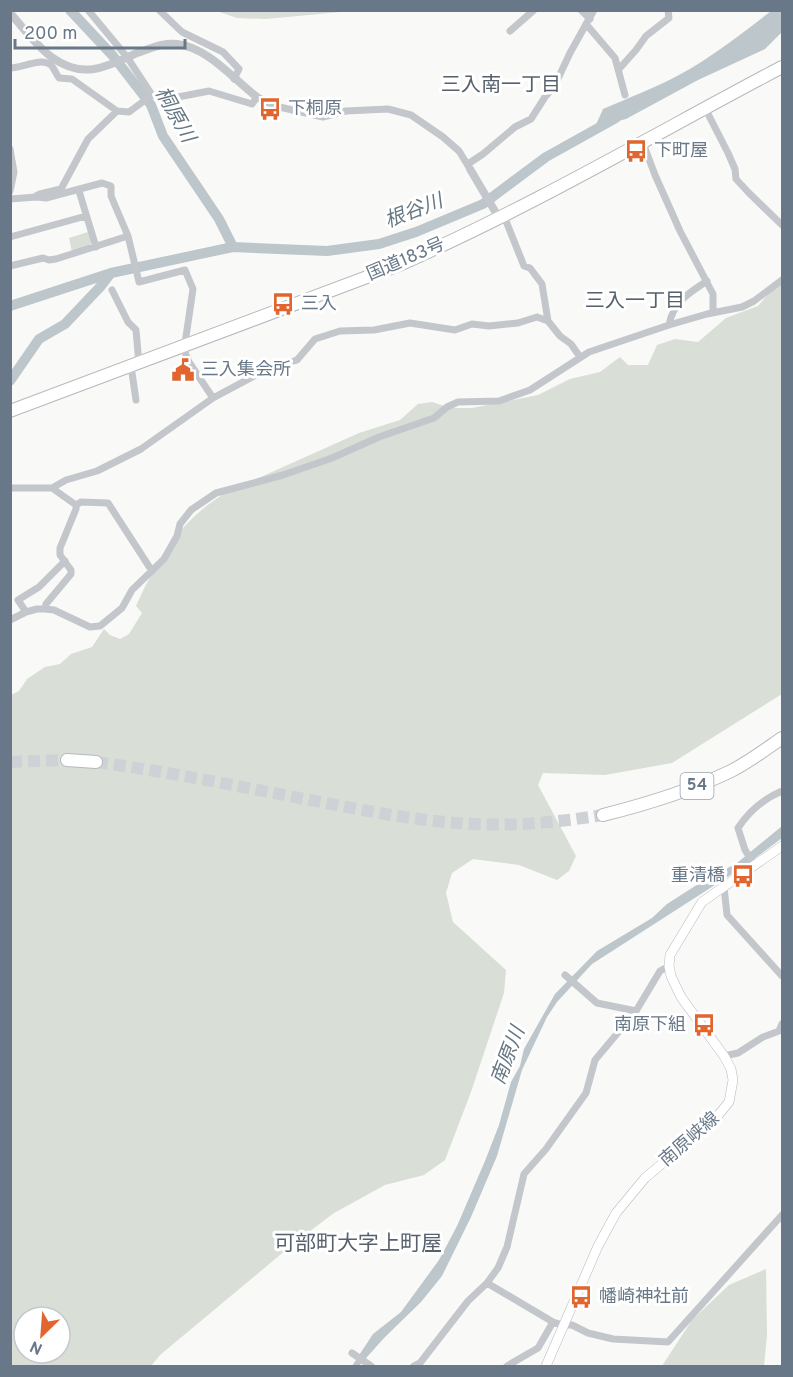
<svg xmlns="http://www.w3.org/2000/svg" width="793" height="1377" viewBox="0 0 793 1377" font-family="Overpass,'Noto Sans JP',sans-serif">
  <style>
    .green { fill: #d9ded6; fill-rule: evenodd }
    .water { fill: #bcc6cb }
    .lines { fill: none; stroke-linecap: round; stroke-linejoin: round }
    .river { stroke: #bcc6cb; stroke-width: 10 }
    .trunk-tunnel { stroke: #ced2d6; stroke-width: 12; stroke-dasharray: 12 6; stroke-linecap: butt }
    .secondary-casing { stroke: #b5babf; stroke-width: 10 }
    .trunk-casing { stroke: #b6b9bd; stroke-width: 14 }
    .minor { stroke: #c3c6cb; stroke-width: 7 }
    .tertiary { stroke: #c3c6cb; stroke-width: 8 }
    .secondary { stroke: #fff; stroke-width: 9 }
    .trunk { stroke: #fff; stroke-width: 12 }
    .labels { text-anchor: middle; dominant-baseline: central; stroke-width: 6; stroke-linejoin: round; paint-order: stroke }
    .shield { fill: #fff; stroke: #96a0ac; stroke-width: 1.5 }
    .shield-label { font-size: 16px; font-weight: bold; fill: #697888 }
    .poi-label { font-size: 18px; fill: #697888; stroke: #fff; text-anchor: start }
    .street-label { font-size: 18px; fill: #697888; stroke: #fff }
    .neighbourhood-label { font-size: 20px; fill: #57616d; stroke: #fff }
    .water-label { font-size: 20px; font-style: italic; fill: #657883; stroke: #fff }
    .quarter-label { font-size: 21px; fill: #57616d; stroke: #fff }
  </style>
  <rect width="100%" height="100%" fill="#f9f9f7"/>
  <path class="green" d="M217,11H351L266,19L237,18Z
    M88,232L92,242L90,246L72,252L69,238Z
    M782,278V694L672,763L605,775L543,773L538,785L576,856L569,871L557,880L519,865L473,859L452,873L446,893L453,922L506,970L504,993L471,1092L445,1160L424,1175L385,1185L334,1213L298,1240L160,1355L151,1366H11V695L19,691L27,679L45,667L60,664L71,654L92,647L104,629L110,635L120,639L129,634L142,613L136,606C158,558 180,520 227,492L359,433L400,420L418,404L432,402L451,408H472L538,395L570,379L600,372L620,357L628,365H648L657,345L675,339L698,342L726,318L758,306ZM24,1317H60V1353H24Z
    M766,1269L767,1335L764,1366H662L692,1320L729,1285Z"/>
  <path class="water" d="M771,11H782V32L765,49L698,80L626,119L595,127L603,109C628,98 655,88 679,75C712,57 741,34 771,11Z
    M782,826V838L746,865L592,964L557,1002L547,1017L522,1070L497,1156L471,1217L442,1276L421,1302L384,1338L359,1366H352L373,1334L401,1312L439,1260L457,1226L485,1161L499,1125L511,1082L520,1066L524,1049L555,994L597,951L652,918L667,904L703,881L737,863Z"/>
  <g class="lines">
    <path class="river" d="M70,10L113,56L151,105L163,136L219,219L233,247
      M10,306L111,273L233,247L327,251L379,244L416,232L483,204L546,157L616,118
      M10,381L39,339L65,324L101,286L111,273"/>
    <path class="trunk-tunnel" d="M10,762L67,760
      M96,762C171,772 246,788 321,802C372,812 423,822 475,824C518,826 560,822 603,815"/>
    <g class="secondary-casing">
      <path id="secondary" d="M546,1366L598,1246L616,1213L645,1178L715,1119L729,1102L733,1080L731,1069L724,1056L681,997L671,976L669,966L670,955L702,902L782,846"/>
    </g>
    <g class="trunk-casing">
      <path id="trunk" d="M10,411L399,265C531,207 655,134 782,67
        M67,760L96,762
        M603,815C647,804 690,791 731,771C749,762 766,749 782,738"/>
    </g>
    <path class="minor" d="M88,10L127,57L152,95
      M159,10L182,32L223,52L239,69L234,79
      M581,10L590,19
      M780,10L782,13
      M586,24L615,58L625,95
      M510,31L534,10
      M10,68C23,68 40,57 51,65C54,68 56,74 59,78L72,79L117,111L129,112L152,95L173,98L209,91L252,104L257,97L275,106L323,117L346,111L388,109L411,115L443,137L459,151L470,169
      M619,69L636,50L646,36L669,18L668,10
      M705,108L728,153L735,169L736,179L748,192L782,225
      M643,143L655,175L680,231L713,294V312
      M10,149L14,172L10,191
      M468,164L483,154L515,127L531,119L545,97L554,87L570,53L594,10
      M79,191L96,247
      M36,196L40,194L61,189L88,139L117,111
      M10,199L36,197L46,198L102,183L111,186V196L128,236L139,282L185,270L193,289L184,350L189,362L213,398
      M504,216L524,266L530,268L542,284L548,321L560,336L571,344L580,357
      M10,237L86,216
      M10,266L43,258L49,260L56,259L128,236
      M112,290L128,322L136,330L139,364
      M669,325C673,302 689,293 707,281
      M131,366L136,400
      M10,488H52L66,480L97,471L141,449L213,398L267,369L297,360L315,339L340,331L374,330L410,323L455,330L472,324L489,326L518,323L537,317L548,321
      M52,488L76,505L81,502L108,503L152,571
      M45,609L46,604L71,574V570L60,555V548L76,509V505
      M26,612L18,600L39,587L65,561
      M10,620L26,612L37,609H45L54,610L90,627L100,626L122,608L132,590L164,559L177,536L180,524L191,510L216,493L283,475L332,458L379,437L434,418L447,407L458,402L499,401L530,390L589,352L669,325L707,314L742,307L754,301L782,280
      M755,865L745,850L738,828C749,811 763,799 782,791
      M724,887L727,915L782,976
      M565,975L597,1003L636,1011
      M724,1056L738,1053L763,1037L779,1031L782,1024
      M487,1283L553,1322L563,1325H572L588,1333L613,1339L668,1342L782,1215
      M352,1353L371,1366
      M414,1366L420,1363L468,1301L487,1283L498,1268L507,1247L524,1174L546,1149L586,1093L595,1060L636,1011L660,971L669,966
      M507,1366L538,1348L553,1322"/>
    <path class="tertiary" d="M10,13C32,37 55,75 94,69C109,67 123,59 137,53C150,49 163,42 177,44C209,48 233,79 257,97
      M470,169L499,218"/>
    <use href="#secondary" class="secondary"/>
    <use href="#trunk" class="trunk"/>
  </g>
  <defs>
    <g id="bus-bare" transform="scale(1.8)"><path d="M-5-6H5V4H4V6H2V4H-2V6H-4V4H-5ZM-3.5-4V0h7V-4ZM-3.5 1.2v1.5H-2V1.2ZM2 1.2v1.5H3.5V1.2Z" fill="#e1652f" stroke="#fff" stroke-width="2.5" paint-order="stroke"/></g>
    <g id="civic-bare" transform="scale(1.8)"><path d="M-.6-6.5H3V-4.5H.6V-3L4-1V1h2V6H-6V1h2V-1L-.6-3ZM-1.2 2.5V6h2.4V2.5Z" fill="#e1652f" stroke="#fff" stroke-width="2.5" paint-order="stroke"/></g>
  </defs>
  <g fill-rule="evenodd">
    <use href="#bus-bare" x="270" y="109"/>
    <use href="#bus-bare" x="636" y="151"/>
    <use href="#bus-bare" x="283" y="304"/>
    <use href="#civic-bare" x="183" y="370"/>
    <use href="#bus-bare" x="743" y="876"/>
    <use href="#bus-bare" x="704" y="1025"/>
    <use href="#bus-bare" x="581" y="1297"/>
  </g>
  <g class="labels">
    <rect class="shield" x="680.5" y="773" width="33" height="26" rx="4.5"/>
    <g class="shield-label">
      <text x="697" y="786">54</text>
    </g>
    <g class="poi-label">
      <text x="288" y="109">下桐原</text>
      <text x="654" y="151">下町屋</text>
      <text x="301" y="304">三入</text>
      <text x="201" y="370">三入集会所</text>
      <text x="725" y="876" text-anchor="end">重清橋</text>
      <text x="686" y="1025" text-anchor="end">南原下組</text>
      <text x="599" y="1297">幡崎神社前</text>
    </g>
    <g class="street-label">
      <text transform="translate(406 260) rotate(-23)">国道183号</text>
      <text transform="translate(690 1140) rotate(-41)">南原峡線</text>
    </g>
    <g class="neighbourhood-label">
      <text x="501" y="86">三入南一丁目</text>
      <text x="635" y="302">三入一丁目</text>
    </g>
    <g class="water-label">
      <text transform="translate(174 115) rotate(61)">桐原川</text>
      <text transform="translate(414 212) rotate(-21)">根谷川</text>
      <text transform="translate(509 1056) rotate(-69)">南原川</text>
    </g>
    <g class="quarter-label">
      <text x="358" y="1244">可部町大字上町屋</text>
    </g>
  </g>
  <rect width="793" height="1377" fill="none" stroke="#697888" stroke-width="24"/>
  <g transform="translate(42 1335) rotate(205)"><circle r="28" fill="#ffffff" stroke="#c3c9cf" stroke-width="1.5"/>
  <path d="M0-4.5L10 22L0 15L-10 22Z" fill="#e1652f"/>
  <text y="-9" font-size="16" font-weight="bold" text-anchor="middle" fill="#697888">N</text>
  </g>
  <path d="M15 39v9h170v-9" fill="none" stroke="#697888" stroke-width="3"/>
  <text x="24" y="39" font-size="18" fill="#697888" stroke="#ffffff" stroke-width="4.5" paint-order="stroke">200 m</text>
</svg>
